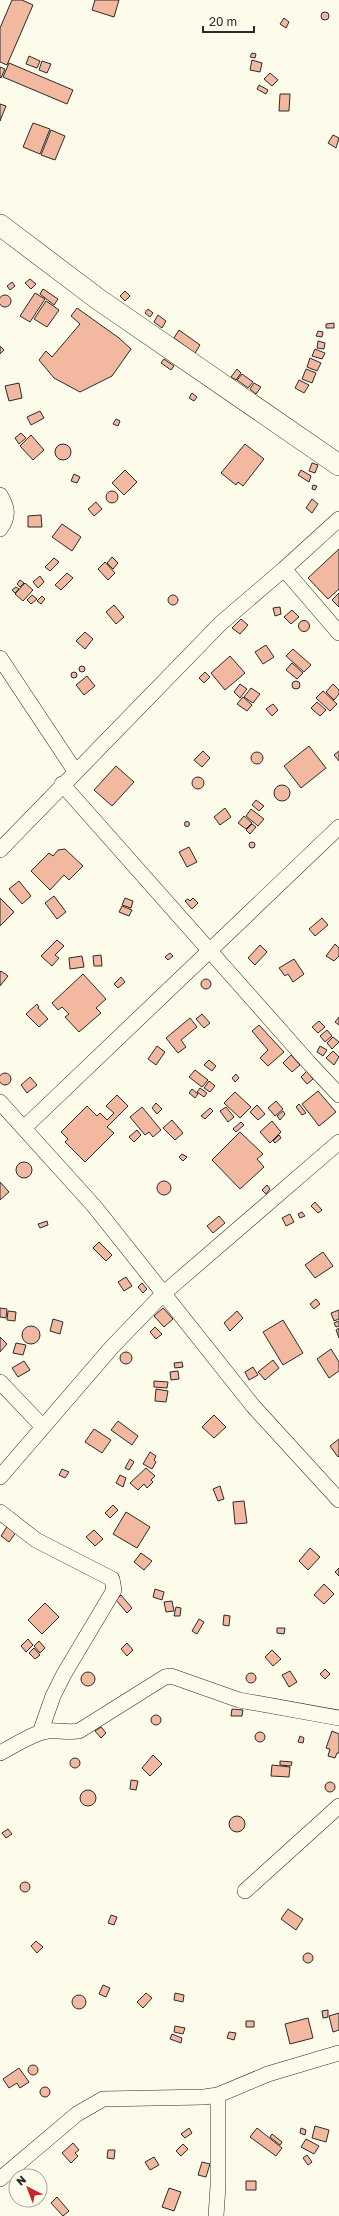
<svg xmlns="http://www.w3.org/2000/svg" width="339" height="2216" viewBox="0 0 339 2216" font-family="'Golos Text',sans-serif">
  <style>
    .building { fill: #f2b8a0; stroke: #2b2b2b }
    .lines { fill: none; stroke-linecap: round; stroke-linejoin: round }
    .street-casing { stroke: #2b2b2b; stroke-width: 16 }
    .secondary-casing { stroke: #2b2b2b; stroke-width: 22 }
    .street { stroke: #fdfbea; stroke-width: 15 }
    .secondary { stroke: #fdfbea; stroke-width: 21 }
  </style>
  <rect width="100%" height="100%" fill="#fdfbea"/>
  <path class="building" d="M12,0H22L33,5L7,65L0,62V28Z
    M95,0H119L114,17L92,10Z
    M321 16a4 4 0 1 1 8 0a4 4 0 1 1-8 0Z
    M284,18L289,22L286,28L280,24Z
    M252,53L256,54L255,58L250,57Z
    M29,56L40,61L37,68L26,64Z
    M252,60L262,63L260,72L250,70Z
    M42,61L51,64L47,73L39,70Z
    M9,63L73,90L67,104L3,77Z
    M0,67L5,69L1,78L0,77Z
    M270,73L278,80L272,86L264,79Z
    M259,85L268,90L266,94L257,89Z
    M280,94H290L289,111H279Z
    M0,104L6,106L0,121Z
    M33,123L50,129L40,154L23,147Z
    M51,130L65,136L55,160L41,155Z
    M333,135L339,138L336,148L328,143Z
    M30,279L36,284L31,289L25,283Z
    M12,282L15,286L10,290L7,286Z
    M43,289L58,299L54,305L40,294Z
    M125,291L130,296L125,301L120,296Z
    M35,293L45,299L30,322L20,316Z
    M-1 301a6 6 0 1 1 12 0a6 6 0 1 1-12 0Z
    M46,301L59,310L47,327L34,319Z
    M77,308L119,338L131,349L112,376L80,392L54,378L39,360L46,351L52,357L80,324L71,316Z
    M148,309L153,313L150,317L145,313Z
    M158,315L166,321L162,328L154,322Z
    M334,323V328H326V324Z
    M179,330L200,345L195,353L174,338Z
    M318,331L323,332L322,337L316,336Z
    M318,341L325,343L324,349L317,348Z
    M0,346L4,350L0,354Z
    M315,349L325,353L322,359L312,356Z
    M310,358L321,363L317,371L307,367Z
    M164,359L174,366L171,370L161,363Z
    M237,369L241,373L236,380L231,377Z
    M306,369L316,373L312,383L302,379Z
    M242,374L253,382L248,388L237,380Z
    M299,380L309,385L304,393L295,388Z
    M19,383L22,398L9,401L5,386Z
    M254,383L261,387L256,394L250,389Z
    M192,393L197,397L194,401L189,398Z
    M40,411L44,418L31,425L27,417Z
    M116,419L120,421L118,426L113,424Z
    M21,433L26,438L19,444L15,438Z
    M31,435L44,450L33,460L20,446Z
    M55 452a8 8 0 1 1 16 0a8 8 0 1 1-16 0Z
    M245,444L264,459L243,486L238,482L236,485L221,473Z
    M312,463L318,465L315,473L309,471Z
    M125,470L137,482L124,495L112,483Z
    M301,470L311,476L309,482L298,475Z
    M74,474L80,477L77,483L71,481Z
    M313,485L317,486L315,490L312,489Z
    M106 497a6 6 0 1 1 12 0a6 6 0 1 1-12 0Z
    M312,499L318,504L312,513L306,508Z
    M96,502L102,509L94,516L88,509Z
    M41,515L42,527H28V516Z
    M62,524L81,537L72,551L52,537Z
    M339,549V589L328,599L308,578Z
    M112,557L118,563L113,569L107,563Z
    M54,558L59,562L50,571L45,567Z
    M105,562L115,573L108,580L98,569Z
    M67,573L73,578L61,590L55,585Z
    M40,576L44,582L38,588L33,582Z
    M20,580L24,583L20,587L17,584Z
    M25,583L33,590L23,601L15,594Z
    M16,587L19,589L15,593L12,590Z
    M339,593V607L332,600Z
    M32,595L37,599L31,604L27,600Z
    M168 600a5 5 0 1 1 10 0a5 5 0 1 1-10 0Z
    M42,596L45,599L41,604L37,601Z
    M114,605L124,617L116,624L106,612Z
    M280,607L281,614L275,616L273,608Z
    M292,610L299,617L291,624L284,617Z
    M241,619L248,625L240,634L232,628Z
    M298.5 626a5.5 5.5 0 1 1 11 0a5.5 5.5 0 1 1-11 0Z
    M85,632L93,639L85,649L76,641Z
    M266,645L274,657L263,664L255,652Z
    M293,649L311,665L304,672L286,656Z
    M230,656L245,673L225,690L211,673Z
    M292,663L303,673L297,679L286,670Z
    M79 669a3 3 0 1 1 6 0a3 3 0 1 1-6 0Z
    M205,672L210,677L204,683L199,678Z
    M71 675a3 3 0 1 1 6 0a3 3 0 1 1-6 0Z
    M87,676L95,686L84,695L76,685Z
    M292 685a4 4 0 1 1 8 0a4 4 0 1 1-8 0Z
    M240,684L247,689L240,698L234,692Z
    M333,684L339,690V694L334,700L326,692Z
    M251,688L260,694L253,703L244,697Z
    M323,691L337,704L330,711L316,698Z
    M243,697L252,705L247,711L237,704Z
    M317,702L326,710L320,716L311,708Z
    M273,704L278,710L272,716L266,709Z
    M309,746L326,768L301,788L284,766Z
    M203,751L210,758L202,767L194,760Z
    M339,751V761L334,755Z
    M251 758a6 6 0 1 1 12 0a6 6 0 1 1-12 0Z
    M116,766L134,782L112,806L94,790Z
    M192 783a6 6 0 1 1 12 0a6 6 0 1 1-12 0Z
    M274 793a8 8 0 1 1 16 0a8 8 0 1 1-16 0Z
    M256,800L264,806L259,811L252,805Z
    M225,808L231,817L220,825L214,817Z
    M251,809L264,819L258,826L246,816Z
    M244,816L252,823L246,829L238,823Z
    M184.5 824a2.5 2.5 0 1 1 5 0a2.5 2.5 0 1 1-5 0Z
    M252,824L256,827L250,834L246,830Z
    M249 845a3 3 0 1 1 6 0a3 3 0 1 1-6 0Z
    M189,847L197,862L187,867L179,852Z
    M65,849L83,866L69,880L64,875L50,890L31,871L49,853L53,856L58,850Z
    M19,881L31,896L22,904L9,889Z
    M54,896L66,912L57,919L45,903Z
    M0,898L14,912L0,926Z
    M125,898L133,901L131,908L122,905Z
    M193,898L198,903L192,909L185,901L188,899L190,901Z
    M122,906L132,910L129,916L119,912Z
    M322,918L328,925L315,936L309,929Z
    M57,940L64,946L55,955L59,958L52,966L41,956Z
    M335,944L339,948V956L334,961L326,956Z
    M260,945L267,952L255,965L248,958Z
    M170,953L173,956L168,960L165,957Z
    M101,955L102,966H94L93,956Z
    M82,956L84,967L70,969L69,958Z
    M294,959L304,974L293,982L288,974L285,976L279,968Z
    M1,971L8,976L0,986V972Z
    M83,974L106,999L96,1008L101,1013L79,1032L65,1017L69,1014L62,1007L58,1010L52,1003Z
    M121,977L125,982L118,988L114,984Z
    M201 984a5 5 0 1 1 10 0a5 5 0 1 1-10 0Z
    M37,1004L39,1007L38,1008L48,1019L39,1027L26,1014Z
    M202,1014L210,1023L204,1028L196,1019Z
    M339,1017V1025L335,1022Z
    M190,1018L197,1027L181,1040L186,1047L178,1053L166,1038Z
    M319,1021L325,1027L318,1033L312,1027Z
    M259,1025L284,1052L268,1066L260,1058L268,1050L252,1031Z
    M327,1030L332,1036L325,1042L320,1036Z
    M333,1037L339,1042L332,1049L327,1043Z
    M157,1046L165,1052L156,1065L148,1059Z
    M320,1046L327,1050L323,1056L317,1052Z
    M333,1051L339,1057L334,1065L326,1058Z
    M291,1055L300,1065L292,1072L283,1063Z
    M209,1060L216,1066L212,1071L204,1065Z
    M195,1070L208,1080L202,1087L189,1077Z
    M307,1071L313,1079L307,1084L301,1077Z
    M-1 1079a6 6 0 1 1 12 0a6 6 0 1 1-12 0Z
    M236,1074L239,1078L235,1082L232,1078Z
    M30,1077L37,1085L27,1093L21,1085Z
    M209,1081L215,1086L210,1092L204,1088Z
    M200,1088L207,1093L204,1097L197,1092Z
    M192,1089L198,1094L195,1098L189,1093Z
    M318,1091L336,1112L319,1126L302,1104Z
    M235,1092L251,1107L240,1118L224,1103Z
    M117,1095L128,1106L107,1127L114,1133L85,1162L65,1142L68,1139L61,1132L87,1106L97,1116L100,1113L107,1120L114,1113L106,1106Z
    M276,1101L283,1109L275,1116L268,1108Z
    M156,1103L162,1109L157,1114L152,1108Z
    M299,1104L306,1113L302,1115L296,1107Z
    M257,1105L265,1114L258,1120L250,1112Z
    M142,1107L161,1130L153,1137L149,1132L145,1135L130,1117Z
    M226,1107L234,1117L228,1122L220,1111Z
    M210,1108L213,1111L205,1119L201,1116Z
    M283,1111L285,1114L280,1120L277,1116Z
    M172,1120L183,1133L175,1140L163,1128Z
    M272,1121L281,1132L270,1143L260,1132Z
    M241,1122L244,1125L236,1132L233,1129Z
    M137,1130L141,1135L134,1142L129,1137Z
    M240,1132L263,1154L257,1159L264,1167L240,1189L212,1160Z
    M279,1135L281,1138L275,1143L273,1141Z
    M182,1154L187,1157L183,1161L179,1157Z
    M16 1170a8 8 0 1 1 16 0a8 8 0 1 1-16 0Z
    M157 1188a7 7 0 1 1 14 0a7 7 0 1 1-14 0Z
    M0,1182L9,1192L0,1200Z
    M267,1185L270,1189L266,1194L262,1190Z
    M315,1202L322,1210L318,1213L311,1206Z
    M302,1212L305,1216L300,1218L298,1214Z
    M290,1214L294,1222L286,1226L282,1218Z
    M219,1216L225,1223L213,1233L207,1226Z
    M47,1221L48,1225L40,1228L38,1224Z
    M99,1242L112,1255L106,1261L93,1248Z
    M323,1252L333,1266L315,1278L305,1265Z
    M126,1277L132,1286L124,1291L118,1282Z
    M142,1283L147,1289L143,1293L138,1287Z
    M316,1299L320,1304L314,1309L310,1304Z
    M0,1308L7,1309L6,1318L0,1317Z
    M163,1308L173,1319L164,1327L154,1316Z
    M339,1310V1319L334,1321L331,1313Z
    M8,1311L16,1312L15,1321L7,1320Z
    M237,1311L243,1318L230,1331L224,1323Z
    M53,1319L63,1322L60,1334L50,1331Z
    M283,1320L303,1353L283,1365L263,1332Z
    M339,1321V1326L336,1327L334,1323Z
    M22 1335a9 9 0 1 1 18 0a9 9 0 1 1-18 0Z
    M155,1327L162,1334L156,1339L150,1332Z
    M339,1328V1338L336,1330Z
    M0,1337L7,1344L0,1352Z
    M16,1343L26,1345L23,1355L13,1353Z
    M331,1349L339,1362V1371L329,1378L317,1359Z
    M120 1358a6 6 0 1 1 12 0a6 6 0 1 1-12 0Z
    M273,1360L279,1368L265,1380L258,1372Z
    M24,1361L30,1370L18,1377L12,1368Z
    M182,1362L183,1367L175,1368L174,1363Z
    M253,1367L258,1375L249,1380L245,1372Z
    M178,1371L179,1379L171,1380L170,1372Z
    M154,1381L168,1382L167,1388L154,1387Z
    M156,1389L168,1391L166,1402L155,1401Z
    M214,1415L226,1427L214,1438L202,1427Z
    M118,1421L138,1436L132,1445L111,1430Z
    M94,1429L111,1440L102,1453L85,1442Z
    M339,1439V1456L338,1457L330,1446Z
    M150,1452L156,1456L154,1460L156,1462L152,1469L143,1464Z
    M130,1459L134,1462L129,1470L125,1468Z
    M146,1468L155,1476L151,1480L153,1482L147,1488L144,1484L138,1490L130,1483Z
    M62,1469L69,1472L65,1478L59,1475Z
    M120,1475L126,1478L123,1487L116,1483Z
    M220,1486L224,1499L218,1501L213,1489Z
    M244,1501L247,1523L235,1524L233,1502Z
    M113,1505L118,1510L110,1518L105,1513Z
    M126,1512L150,1527L137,1548L113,1534Z
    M8,1525L17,1531L9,1542L1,1536Z
    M94,1530L103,1539L95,1546L86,1537Z
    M310,1548L320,1557L308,1570L299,1561Z
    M141,1553L152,1561L144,1570L134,1562Z
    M339,1568V1576L335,1572Z
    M324,1584L334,1594L324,1604L314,1595Z
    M155,1589L164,1592L162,1600L153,1597Z
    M121,1595L132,1608L127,1613L116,1600Z
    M172,1601L174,1611L166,1612L164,1602Z
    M45,1603L59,1617L42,1634L28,1620Z
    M176,1607L181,1608L180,1616H174Z
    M224,1615L230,1616L229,1626L223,1625Z
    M199,1619L204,1622L197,1634L192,1631Z
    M277,1628H285L284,1634L277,1633Z
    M28,1639L33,1645L26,1652L21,1646Z
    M39,1641L45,1648L40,1653L34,1646Z
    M127,1643L133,1650L127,1656L121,1649Z
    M34,1648L40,1655L35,1659L29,1653Z
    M272,1650L281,1659L273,1666L265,1657Z
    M325,1669L330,1674L325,1679L320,1674Z
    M290,1671L297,1682L289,1687L282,1675Z
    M81 1679a7 7 0 1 1 14 0a7 7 0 1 1-14 0Z
    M246 1678a5 5 0 1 1 10 0a5 5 0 1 1-10 0Z
    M232,1709L243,1710L242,1716H231Z
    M151 1720a5 5 0 1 1 10 0a5 5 0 1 1-10 0Z
    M101,1727L106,1733L101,1738L95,1731Z
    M332,1731L339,1734V1753H337L335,1758L328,1756L330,1749L326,1748Z
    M255 1737a5 5 0 1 1 10 0a5 5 0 1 1-10 0Z
    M300,1736L304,1738L303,1743L298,1742Z
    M153,1755L162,1764L150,1776L142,1768Z
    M70 1763a5 5 0 1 1 10 0a5 5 0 1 1-10 0Z
    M280,1761L292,1762L291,1766L280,1765Z
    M272,1765L290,1767L289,1777L271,1776Z
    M131,1780L138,1781L136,1790L130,1789Z
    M325 1787a5 5 0 1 1 10 0a5 5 0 1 1-10 0Z
    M80 1798a8 8 0 1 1 16 0a8 8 0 1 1-16 0Z
    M229 1824a8 8 0 1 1 16 0a8 8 0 1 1-16 0Z
    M8,1829L12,1834L6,1838L2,1833Z
    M20 1887a5 5 0 1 1 10 0a5 5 0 1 1-10 0Z
    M288,1909L303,1919L296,1930L281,1919Z
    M111,1915L117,1917L114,1925L108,1923Z
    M36,1941L43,1947L37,1953L31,1946Z
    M303 1958a5 5 0 1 1 10 0a5 5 0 1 1-10 0Z
    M103,1985L110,1988L106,1997L99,1994Z
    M146,1993L152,1998L143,2008L137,2002Z
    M175,1993L184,1995L183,2002L174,2000Z
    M72 2002a7 7 0 1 1 14 0a7 7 0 1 1-14 0Z
    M328,2010V2017L323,2018L322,2011Z
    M339,2013V2030L333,2032L329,2016Z
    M308,2018L313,2038L290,2044L285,2024Z
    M246,2021H254V2027H246Z
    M175,2026L185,2028L183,2034L174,2032Z
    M229,2032L236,2033L234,2040L227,2038Z
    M172,2034L182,2038L181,2043L170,2039Z
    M28 2070a5 5 0 1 1 10 0a5 5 0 1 1-10 0Z
    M19,2068L29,2082L20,2088L17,2083L9,2088L3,2079Z
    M40 2092a5 5 0 1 1 10 0a5 5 0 1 1-10 0Z
    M315,2126L329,2130L326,2142L312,2138Z
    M189,2128L192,2133L185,2138L181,2134Z
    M257,2128L282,2148L276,2156L250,2137Z
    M301,2128L306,2130L305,2135L300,2133Z
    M272,2134L282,2142L280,2145L270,2137Z
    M306,2139L319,2146L314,2154L301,2147Z
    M73,2143L79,2150L75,2153L78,2156L71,2163L62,2153Z
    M183,2144L188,2149L181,2156L176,2151Z
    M108,2150H115L114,2159L107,2158Z
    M307,2155L312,2162L308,2165L303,2158Z
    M154,2157L159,2165L150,2170L145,2162Z
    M202,2162L210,2164L206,2177L198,2175Z
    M246,2181H256V2190H246Z
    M169,2188L181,2192L174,2211L162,2207Z
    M57,2197L69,2211L63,2216L51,2203Z"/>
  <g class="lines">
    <g class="street-casing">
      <path id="street" d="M0,495C8,508 9,517 0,529
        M284,569L339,633
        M0,658L75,771
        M62,784L310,1064L339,1095
        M0,850L221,623L284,569L339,519
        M0,1102L94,1206L253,1406L339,1500
        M24,1128L339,827
        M0,1382L43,1427
        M0,1477L112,1347L164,1293L339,1142
        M0,1512L36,1540L112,1579L114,1590L64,1674L53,1696L40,1733
        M0,1753C14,1746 32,1733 48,1731C59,1730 69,1733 79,1731L165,1677L171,1676L239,1700L339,1718
        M245,1891L339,1806
        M0,2179L77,2114L103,2099L204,2097L218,2095L268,2074L339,2053
        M216,2216L218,2186V2095"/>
    </g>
    <g class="secondary-casing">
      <path id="secondary" d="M0,225L98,299L339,465"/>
    </g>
    <use href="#street" class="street"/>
    <use href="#secondary" class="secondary"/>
  </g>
  <g transform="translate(28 2188) rotate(318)"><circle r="19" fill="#fdfbea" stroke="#a9a89e"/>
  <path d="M0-3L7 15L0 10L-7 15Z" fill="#c62828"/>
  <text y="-6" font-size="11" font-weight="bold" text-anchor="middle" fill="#2b2b2b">N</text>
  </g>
  <path d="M203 26v6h51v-6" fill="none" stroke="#2b2b2b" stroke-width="2"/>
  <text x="209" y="26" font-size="12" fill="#2b2b2b" stroke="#fdfbea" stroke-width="3" paint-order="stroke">20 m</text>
</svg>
